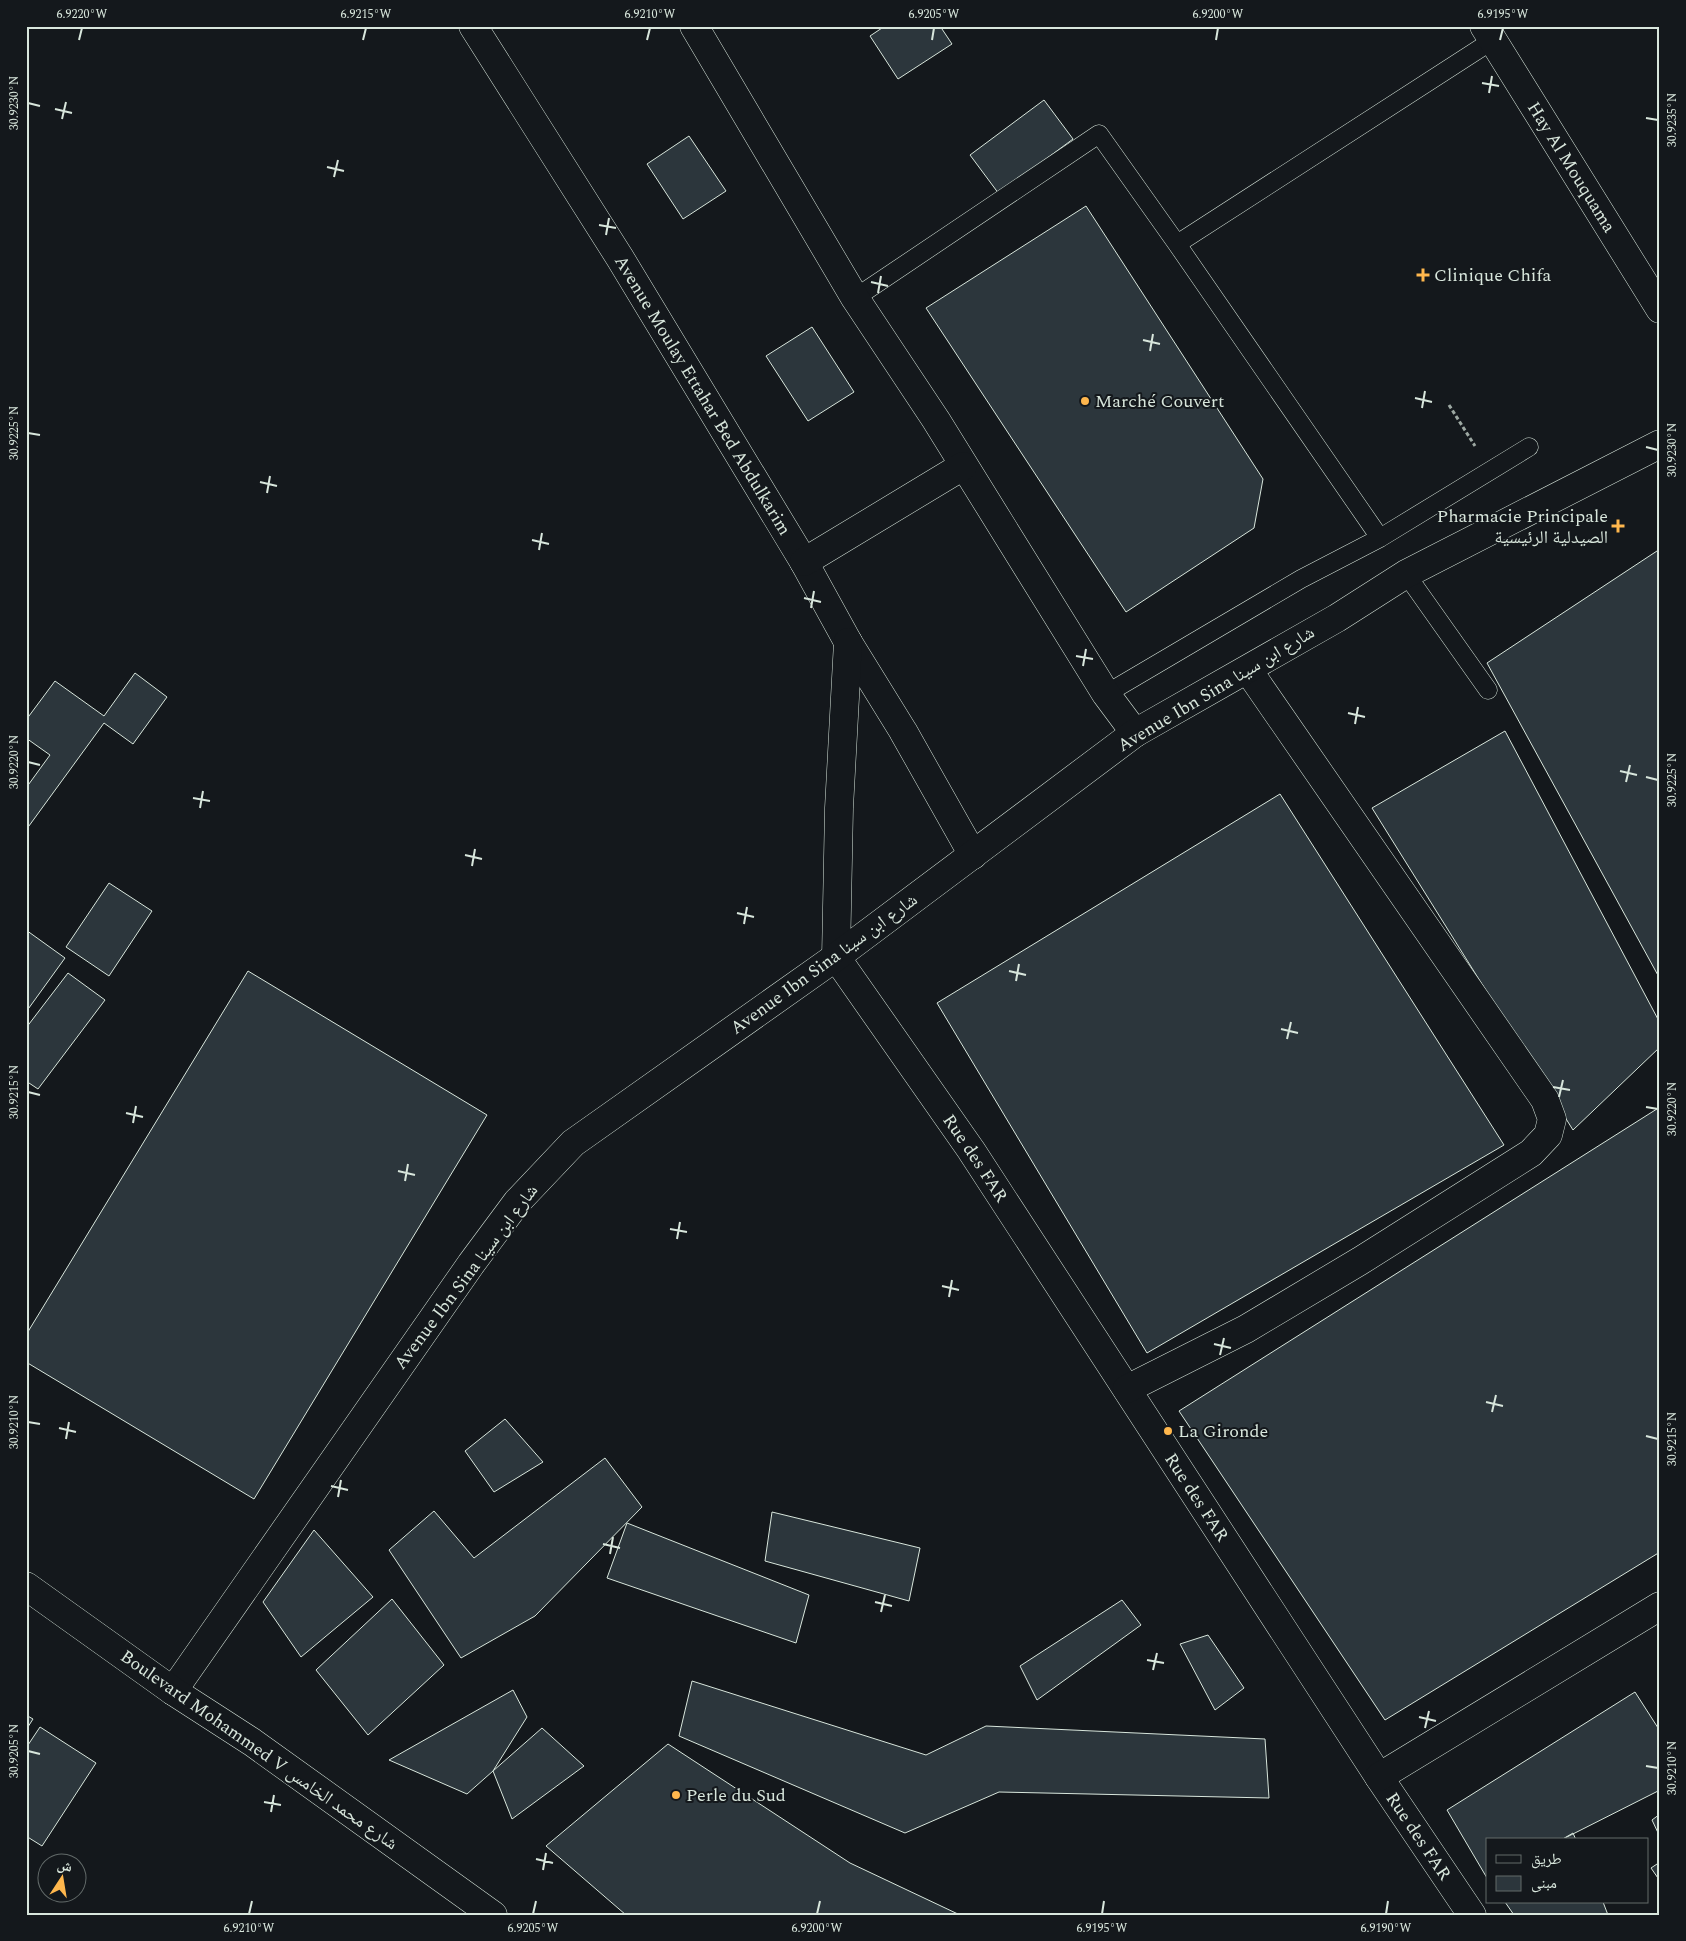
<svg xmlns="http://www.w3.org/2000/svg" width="1686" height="1941" viewBox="0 0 1686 1941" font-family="Spectral,'Noto Naskh Arabic',serif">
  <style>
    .building { fill: #2c363c; stroke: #d8e6dc }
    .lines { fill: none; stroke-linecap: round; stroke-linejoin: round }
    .lane-casing { stroke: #d8e6dc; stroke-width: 19 }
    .street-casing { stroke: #d8e6dc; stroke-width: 29 }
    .primary-casing { stroke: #d8e6dc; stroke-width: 29 }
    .path { stroke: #9da8a2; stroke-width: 3; stroke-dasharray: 4 2.5; stroke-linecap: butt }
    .lane { stroke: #14181c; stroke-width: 18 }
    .street { stroke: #14181c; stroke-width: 28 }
    .primary { stroke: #14181c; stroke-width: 28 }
    .ticks { fill: none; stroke: #d8e6dc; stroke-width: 2 }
    .poi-dot { fill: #ffb74d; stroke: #14181c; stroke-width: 2 }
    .labels { text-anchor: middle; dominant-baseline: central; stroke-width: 4; stroke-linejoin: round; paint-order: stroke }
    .street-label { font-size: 18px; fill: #d8e6dc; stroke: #14181c }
    .poi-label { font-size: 18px; fill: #d8e6dc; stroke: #14181c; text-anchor: start }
    .neatline { fill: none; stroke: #d8e6dc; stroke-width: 2 }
    .ticks-label { font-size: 12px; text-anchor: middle; fill: #d8e6dc }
  </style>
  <rect width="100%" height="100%" fill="#14181c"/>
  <path class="building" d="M885,26H940L952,44L898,79L870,36Z
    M1044,100L1073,139L999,194L970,155Z
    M689,136L726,191L683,219L647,164Z
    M1086,206L1263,479L1254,528L1126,612L926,308Z
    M812,327L854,392L808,421L766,356Z
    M1660,549V979L1487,663Z
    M135,673L167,697L133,744L104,723L26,830V788L50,755L26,738V720L55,681L104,716Z
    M1505,731L1660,1023V1047L1573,1130L1372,808Z
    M1280,794L1504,1145L1147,1353L937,1003Z
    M109,883L152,911L109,976L66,947Z
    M26,930L65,958L26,1012Z
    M248,971L487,1115L254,1499L26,1362V1335Z
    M68,973L105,1000L38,1089L26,1081V1028Z
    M1660,1107V1552L1385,1720L1179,1411Z
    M505,1419L543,1462L494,1492L465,1451Z
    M605,1458L642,1507L535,1616L461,1658L389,1550L434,1511L474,1558Z
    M772,1512L920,1548L909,1601L765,1561Z
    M627,1523L809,1595L796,1643L607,1578Z
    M314,1530L373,1597L301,1657L263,1602Z
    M392,1599L444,1665L368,1735L316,1670Z
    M1122,1600L1141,1625L1037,1700L1020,1666Z
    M1208,1635L1244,1688L1215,1710L1180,1644Z
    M692,1681L926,1755L986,1726L1265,1739L1269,1798L999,1792L905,1833L679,1736Z
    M513,1690L527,1717L493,1771L467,1794L389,1760Z
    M1635,1692L1660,1731V1790L1561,1840H1487V1878L1447,1810Z
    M26,1715L33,1719L26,1730Z
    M40,1727L96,1763L42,1846L26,1836V1748Z
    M542,1728L584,1766L512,1819L493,1771Z
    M668,1744L850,1863L960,1915H626L546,1846Z
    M1660,1814V1837L1652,1820Z
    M1573,1833L1576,1840H1561Z
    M1660,1862V1881L1651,1868Z
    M1505,1902H1603L1608,1915H1514Z"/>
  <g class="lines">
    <g class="lane-casing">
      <path id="lane" d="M1177,244L1493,40
        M855,298L1099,134L1177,244L1380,538
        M1406,574L1488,690
        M1106,694L1301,579L1380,538L1529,447"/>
    </g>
    <g class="street-casing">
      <g id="street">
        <path id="s1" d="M473,26L620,258L804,562L848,642L903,731L973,855"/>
        <path d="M694,26L855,298L936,420L1106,694L1135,733"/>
        <path id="s2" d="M1484,26L1660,309"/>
        <path d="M804,562L963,466"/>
        <path id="s3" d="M848,642L839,808L836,957L971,1150L1379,1777L1472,1915"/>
        <path d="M1127,1389L1246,1329L1360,1261L1531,1153L1548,1135L1552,1119L1545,1100L1248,670"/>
        <path d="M173,1691L471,1264L517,1202L573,1143L836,957L1135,733L1337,618L1406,574L1660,444"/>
        <path d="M1379,1777L1660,1606"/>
      </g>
    </g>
    <g class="primary-casing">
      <path id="primary" d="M26,1586L173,1691L252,1742L493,1915"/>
    </g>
    <path class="path" d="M1449,405L1475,446"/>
    <use href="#lane" class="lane"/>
    <use href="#street" class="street"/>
    <use href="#primary" class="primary"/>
  </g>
  <path class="ticks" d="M79,40L82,28M363,40L366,28M647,40L650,28M932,40L934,28M1216,40L1218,28M1500,40L1503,28M1482,83L1499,86M1489,93L1492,76M28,103L40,106M55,109L72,113M1646,118L1658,120M62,119L66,102M327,167L344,171M334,177L338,160M599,225L616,228M606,235L609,218M871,282L888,286M878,293L881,276M1143,340L1160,344M1150,351L1153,334M1415,398L1432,402M1422,408L1425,391M28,433L40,435M1646,447L1658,450M260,482L277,486M267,493L270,476M532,540L549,544M539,550L542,533M804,598L821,602M811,608L814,591M1076,656L1093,659M1083,666L1086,649M1348,713L1365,717M1355,724L1358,707M28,762L40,765M1620,771L1637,775M1646,777L1658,780M1626,782L1630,765M193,798L210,801M200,808L203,791M465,855L482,859M472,866L475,849M737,913L754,917M744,924L747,907M1009,971L1026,975M1016,981L1019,964M1281,1029L1298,1033M1287,1039L1291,1022M1553,1087L1570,1090M28,1092L40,1095M1559,1097L1563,1080M1646,1107L1658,1109M126,1113L143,1117M133,1123L136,1106M398,1171L415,1175M405,1181L408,1164M670,1229L687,1232M677,1239L680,1222M942,1286L959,1290M949,1297L952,1280M1214,1344L1231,1348M1220,1355L1224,1338M1486,1402L1503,1406M1492,1412L1496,1395M28,1422L40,1424M59,1428L76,1432M1646,1436L1658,1439M66,1439L69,1422M331,1486L348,1490M338,1497L341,1480M603,1544L620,1548M610,1554L613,1537M875,1602L892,1606M881,1612L885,1595M1147,1660L1164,1663M1153,1670L1157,1653M1419,1717L1436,1721M1425,1728L1429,1711M28,1751L40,1754M1646,1766L1658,1768M264,1802L281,1805M271,1812L274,1795M536,1859L553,1863M543,1870L546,1853M249,1914L252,1901M533,1914L536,1901M817,1914L820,1901M1102,1914L1104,1901M1386,1914L1388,1901"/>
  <g class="poi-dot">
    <path d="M1420.5 267.5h5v5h5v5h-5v5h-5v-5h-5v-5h5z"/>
    <circle cx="1085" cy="401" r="5"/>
    <path d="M1615.5 518.5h5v5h5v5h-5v5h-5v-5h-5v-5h5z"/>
    <circle cx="1168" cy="1431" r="5"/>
    <circle cx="676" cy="1795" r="5"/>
  </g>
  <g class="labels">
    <g class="street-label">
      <text stroke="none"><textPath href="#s2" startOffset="166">Hay Al Mouquama</textPath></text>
      <text stroke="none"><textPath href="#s1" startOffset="435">Avenue Moulay Ettahar Bed Abdulkarim</textPath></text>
      <text transform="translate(1216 689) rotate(-31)">Avenue Ibn Sina شارع ابن سينا</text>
      <text transform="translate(824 964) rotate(-36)">Avenue Ibn Sina شارع ابن سينا</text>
      <text stroke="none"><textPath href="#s3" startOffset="560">Rue des FAR</textPath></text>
      <text transform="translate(466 1277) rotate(-53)">Avenue Ibn Sina شارع ابن سينا</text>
      <text stroke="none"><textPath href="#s3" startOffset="965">Rue des FAR</textPath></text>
      <text transform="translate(259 1750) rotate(35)">Boulevard Mohammed V شارع محمد الخامس</text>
      <text stroke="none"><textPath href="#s3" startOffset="1370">Rue des FAR</textPath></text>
    </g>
    <g class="poi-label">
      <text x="1434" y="275">Clinique Chifa</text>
      <text x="1095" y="401">Marché Couvert</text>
      <text x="1608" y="516" text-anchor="end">Pharmacie Principale<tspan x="1608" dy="21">الصيدلية الرئيسية</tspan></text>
      <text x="1178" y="1431">La Gironde</text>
      <text x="686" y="1795">Perle du Sud</text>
    </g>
  </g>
  <rect width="1686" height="1941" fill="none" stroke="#14181c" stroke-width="55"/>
  <rect x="1486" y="1838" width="162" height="65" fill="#14181c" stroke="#626a69"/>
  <rect x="1496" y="1855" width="25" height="8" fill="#14181c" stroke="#626a69"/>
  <text x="1531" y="1864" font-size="15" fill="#d8e6dc">طريق</text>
  <rect x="1496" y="1876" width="25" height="15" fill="#2c363c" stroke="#626a69"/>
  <text x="1531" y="1888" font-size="15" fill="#d8e6dc">مبنى</text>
  <g transform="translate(62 1878) rotate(12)"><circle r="24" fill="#14181c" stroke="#626a69"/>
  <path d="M0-4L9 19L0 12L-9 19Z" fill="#ffb74d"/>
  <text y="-8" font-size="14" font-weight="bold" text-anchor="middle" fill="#d8e6dc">ش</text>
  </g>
  <rect x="28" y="28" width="1630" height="1886" class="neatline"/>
  <g class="ticks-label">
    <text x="82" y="18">6.9220°W</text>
    <text x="366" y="18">6.9215°W</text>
    <text x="650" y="18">6.9210°W</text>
    <text x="934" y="18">6.9205°W</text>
    <text x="1218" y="18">6.9200°W</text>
    <text x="1503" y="18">6.9195°W</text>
    <text transform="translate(14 103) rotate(-90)" y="4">30.9230°N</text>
    <text transform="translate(1672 120) rotate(-90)" y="4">30.9235°N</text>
    <text transform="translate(14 433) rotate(-90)" y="4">30.9225°N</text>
    <text transform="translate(1672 450) rotate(-90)" y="4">30.9230°N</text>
    <text transform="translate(14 762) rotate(-90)" y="4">30.9220°N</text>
    <text transform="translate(1672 780) rotate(-90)" y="4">30.9225°N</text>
    <text transform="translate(14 1092) rotate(-90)" y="4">30.9215°N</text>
    <text transform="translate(1672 1109) rotate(-90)" y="4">30.9220°N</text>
    <text transform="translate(14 1422) rotate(-90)" y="4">30.9210°N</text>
    <text transform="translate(1672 1439) rotate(-90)" y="4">30.9215°N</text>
    <text transform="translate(14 1751) rotate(-90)" y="4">30.9205°N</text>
    <text transform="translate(1672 1768) rotate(-90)" y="4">30.9210°N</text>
    <text x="249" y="1932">6.9210°W</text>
    <text x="533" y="1932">6.9205°W</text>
    <text x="817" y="1932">6.9200°W</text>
    <text x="1102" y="1932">6.9195°W</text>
    <text x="1386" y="1932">6.9190°W</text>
  </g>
</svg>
